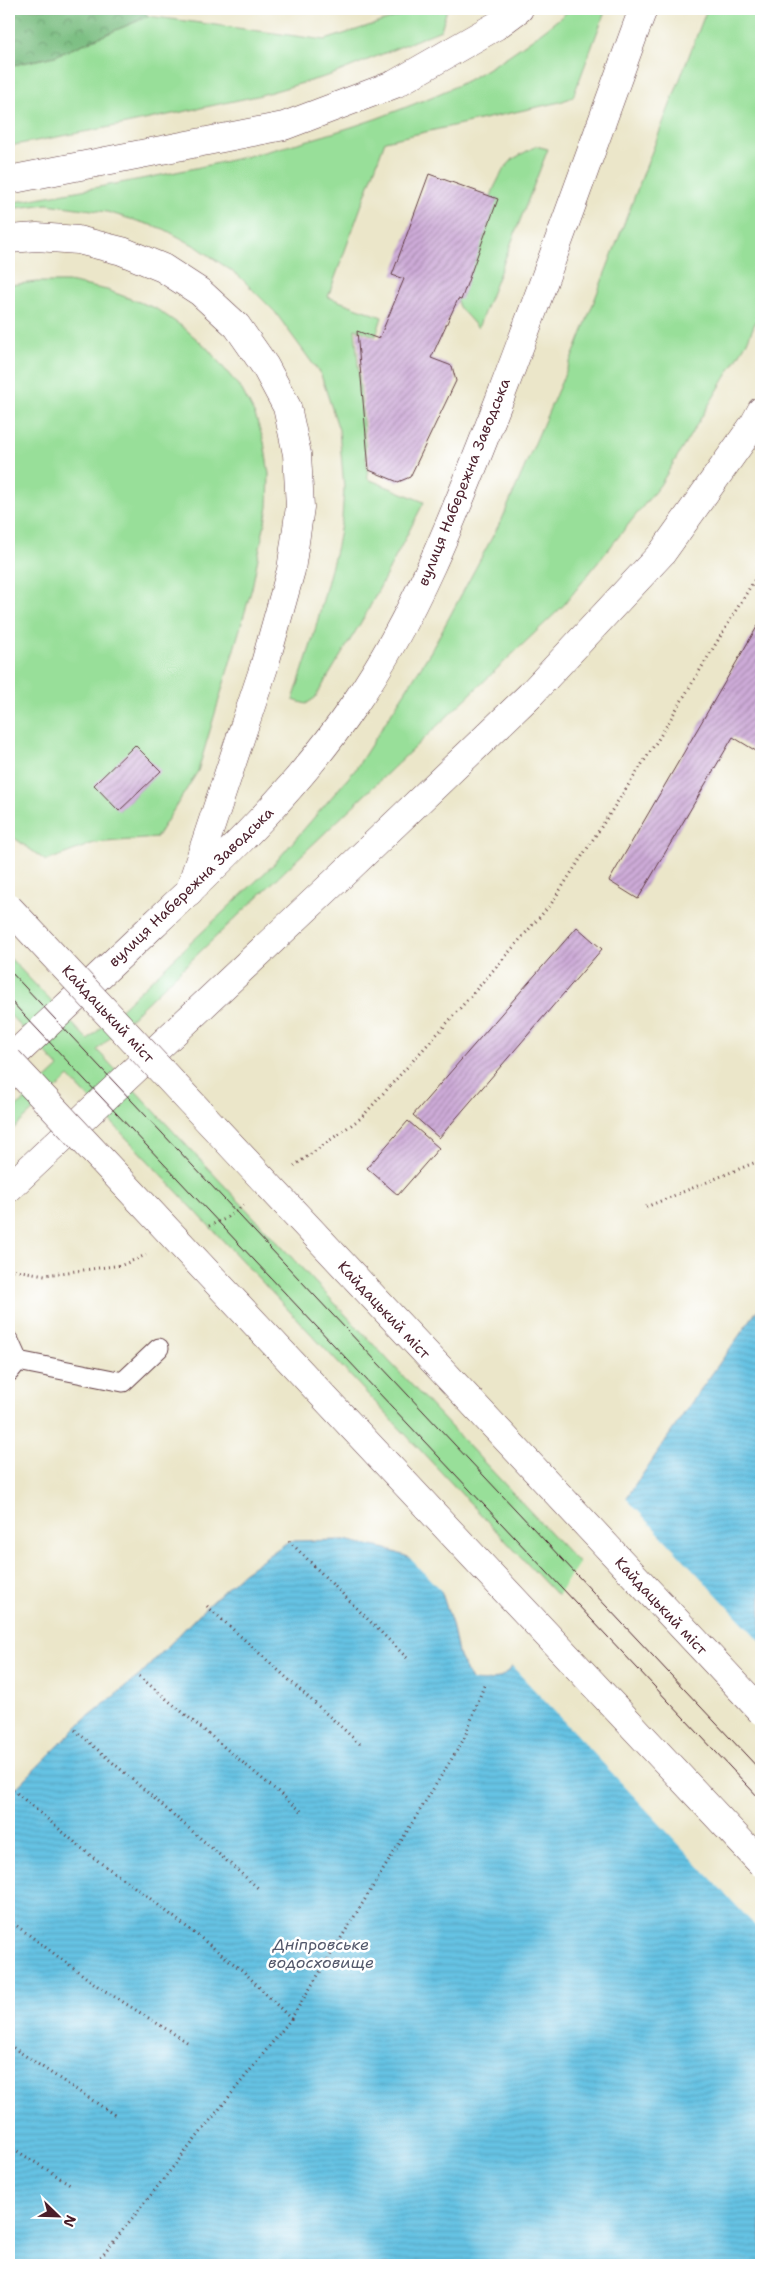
<svg xmlns="http://www.w3.org/2000/svg" width="770" height="2274" viewBox="0 0 770 2274" font-family="'Shantell Sans',sans-serif">
  <style>
    .grass { fill: #98df99; stroke: #717f62 }
    .forest { fill: url(#forest-crowns); stroke: #626e56 }
    .water { fill: url(#water-rules); stroke: #587087 }
    .pier { fill: #ebe6c9 }
    .building { fill: url(#building-hatch) }
    .lines { fill: none; stroke-linecap: round; stroke-linejoin: round }
    .lane-casing { stroke: #623d43; stroke-width: 21 }
    .primary-casing { stroke: #623d43; stroke-width: 29 }
    .highway-casing { stroke: #623d43; stroke-width: 29 }
    .path { stroke: #623d43; stroke-width: 3; stroke-dasharray: 1 4; stroke-linecap: butt }
    .lane { stroke: #fff; stroke-width: 19 }
    .primary { stroke: #fff; stroke-width: 28 }
    .highway { stroke: #fff; stroke-width: 28 }
    .tram { stroke: #4a1f2b; stroke-width: 1 }
    .highway-bridge-casing { stroke: #623d43; stroke-width: 29; stroke-linecap: butt }
    .highway-bridge { stroke: #fff; stroke-width: 28 }
    .labels { text-anchor: middle; dominant-baseline: central; stroke-width: 5; stroke-linejoin: round; paint-order: stroke }
    .street-label { font-size: 15px; fill: #4a1f2b; stroke: #fff }
    .water-label { font-size: 16px; font-style: italic; fill: #53586b; stroke: #fff }
  </style>
  <defs>
    <pattern id="forest-crowns" width="20" height="18" patternUnits="userSpaceOnUse" patternTransform="scale(1.25)"><rect width="20" height="18" fill="#7abe81"/><path d="M2 6a3 3 0 1 1 6 0M12 15a3 3 0 1 1 6 0" fill="none" stroke="#669a6a"/></pattern>
    <pattern id="water-rules" width="6" height="5" patternUnits="userSpaceOnUse" patternTransform="scale(1.25)"><rect width="6" height="5" fill="#65c2e3"/><path d="M0 2.5h6" fill="none" stroke="#59a6c3"/></pattern>
    <pattern id="building-hatch" width="6" height="6" patternUnits="userSpaceOnUse" patternTransform="scale(1.25)"><rect width="6" height="6" fill="#cdabd8"/><path d="M-1 1l2-2M0 6l6-6M5 7l2-2" fill="none" stroke="#a88baf"/></pattern>
  </defs>
  <rect width="100%" height="100%" fill="#fff"/>
  <filter id="ink" filterUnits="userSpaceOnUse"><feTurbulence type="fractalNoise" baseFrequency=".02" numOctaves="2"/><feDisplacementMap in="SourceGraphic" scale="10" xChannelSelector="R" yChannelSelector="G"/><feConvolveMatrix kernelMatrix="1 2 1 2 8 2 1 2 1" color-interpolation-filters="sRGB"/></filter>
  <filter id="wash" filterUnits="userSpaceOnUse"><feTurbulence type="fractalNoise" baseFrequency=".0096" numOctaves="4" result="noise"/><feDisplacementMap in="SourceGraphic" scale="20" xChannelSelector="R" yChannelSelector="G"/><feGaussianBlur stdDeviation="1.12" result="paint"/><feColorMatrix in="noise" values="0 0 0 0 0 0 0 0 0 0 0 0 0 0 0 0 0 1.4 0 .05"/><feComposite in="paint" operator="in"/></filter>
  <g filter="url(#wash)">
    <rect width="100%" height="100%" fill="#ebe6c9"/>
    <path class="grass" d="M421,9H447L441,30L331,75L257,96L121,125L9,146V66L55,56L149,16L325,40Z
      M571,9H606L573,97L560,102L385,141L328,297L382,317L376,336L355,329L368,479L424,502L366,614L315,698L306,704L293,700L313,638L337,546L342,518L344,488L339,430L321,375L275,312L239,276L197,247L164,229L107,212L47,204L9,209V203C133,181 259,160 378,118C409,106 439,95 468,80C505,60 539,35 571,9Z
      M707,9H761V309L747,342L660,485L563,606L97,1050L695,1687L601,1642L69,1077L9,1133V1114L59,1067L9,1014V957L88,1040L273,865L355,770L431,651L503,517L576,348Z
      M536,146L548,149L478,328L459,307L455,296L494,188L503,170L513,159Z
      M37,282H68L107,290L155,308L183,327L208,349L242,390L255,415L264,442L269,474L268,507L252,588L198,771L156,838L94,843L46,861L9,834V285Z"/>
    <path class="forest" d="M9,9H142L149,16L55,56L9,66Z"/>
    <path class="water" d="M761,1305V2265H12L9,2263V1795L84,1720L139,1676L207,1606L243,1573L289,1541L345,1540L386,1549L411,1558L437,1578L452,1624L459,1657L471,1680C488,1684 495,1681 509,1671L691,1403Z"/>
    <path class="pier" d="M624,1496L761,1642V1932L511,1665Z
      M405,1553L413,1556L439,1576L446,1596Z"/>
    <g id="blocks">
      <path class="building" d="M429,174L498,199L461,300L458,299L431,358L452,366L456,381L410,477L398,482L369,470L357,331L379,339L404,279L392,275Z
        M761,620V754L733,737L638,899L609,881Z
        M135,745L161,771L119,811L94,785Z
        M577,927L602,949L439,1138L413,1115Z
        M408,1121L439,1148L398,1195L367,1168Z"/>
    </g>
  </g>
  <g filter="url(#ink)">
    <use href="#blocks" fill-opacity="0" stroke="#623d43" stroke-width="1"/>
    <g class="lines">
      <g class="lane-casing">
        <path id="lane" d="M9,1341L18,1361L9,1372
          M18,1361L123,1382L159,1348"/>
      </g>
      <g class="primary-casing">
        <path id="primary" d="M9,1060C56,1016 104,972 151,927C225,858 297,789 354,705C420,609 460,500 502,393C551,265 596,137 643,9
          M9,1188L343,874L530,695L662,553L754,424L761,411"/>
      </g>
      <g class="highway-casing">
        <path id="highway" d="M9,180L284,126L395,84L496,26L519,9
          M9,239L37,237L78,240L122,251L163,268L200,292L237,326L265,366L287,407L297,454L300,507L291,570L264,667L189,892"/>
      </g>
      <path class="path" d="M294,1166L361,1118L448,1022L551,904L659,738L761,569
        M646,1207L761,1160
        M209,1226L225,1219L244,1205
        M9,1269L45,1275L122,1265L146,1255
        M289,1541L408,1659
        M207,1606L360,1744
        M139,1676L301,1811
        M75,1730L258,1888
        M13,1790L91,1856L143,1893L243,1971L291,2019L95,2265
        M9,1920L99,1987L187,2042
        M291,2019L464,1739L485,1683
        M9,2045L116,2116
        M9,2146L70,2184"/>
      <use href="#lane" class="lane"/>
      <use href="#primary" class="primary"/>
      <use href="#highway" class="highway"/>
      <path class="tram" d="M9,970L761,1771
        M9,999L761,1800"/>
      <g class="highway-bridge-casing">
        <path id="highway-bridge" d="M9,908L761,1711
          M9,1061L761,1863"/>
      </g>
      <use href="#highway-bridge" class="highway-bridge"/>
    </g>
  </g>
  <g class="labels">
    <g class="street-label">
      <text transform="translate(464 482) rotate(-68)">вулиця Набережна Заводська</text>
      <text transform="translate(191 887) rotate(-44)">вулиця Набережна Заводська</text>
      <text transform="translate(108 1014) rotate(47)">Кайдацький міст</text>
      <text transform="translate(384 1310) rotate(47)">Кайдацький міст</text>
      <text transform="translate(661 1606) rotate(47)">Кайдацький міст</text>
    </g>
    <g class="water-label">
      <text x="321" y="1944">Дніпровське<tspan x="321" dy="18">водосховище</tspan></text>
    </g>
  </g>
  <rect width="770" height="2274" fill="none" stroke="#fff" stroke-width="30"/>
  <g transform="translate(58 2216) rotate(113)" stroke="#ffffff" stroke-width="4" paint-order="stroke">
  <path d="M0-4L9 19L0 12L-9 19Z" fill="#4a1f2b"/>
  <text y="-8" font-size="14" font-weight="bold" text-anchor="middle" fill="#4a1f2b">N</text>
  </g>
</svg>
